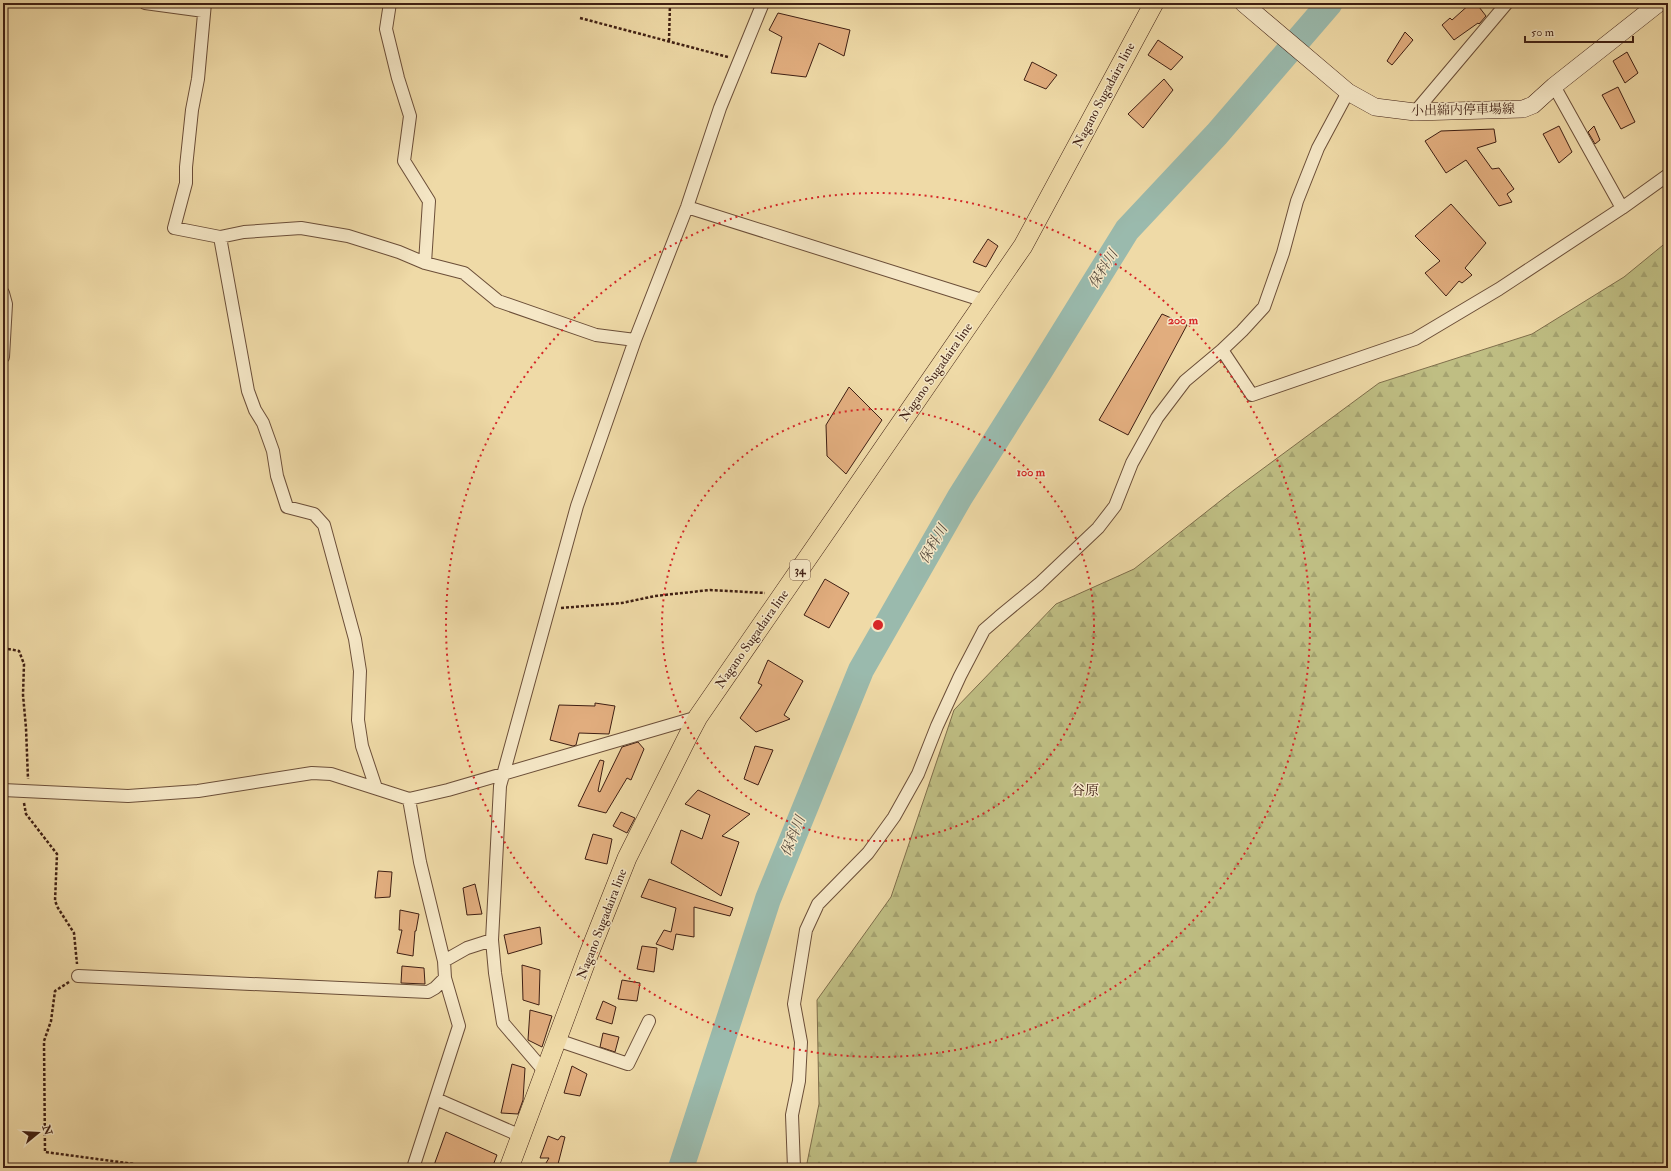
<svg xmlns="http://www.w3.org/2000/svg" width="1671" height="1171" viewBox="0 0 1671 1171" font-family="'IM FELL Double Pica','Noto Serif JP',serif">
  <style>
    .forest { fill: url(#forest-firs); stroke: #7f6e4b }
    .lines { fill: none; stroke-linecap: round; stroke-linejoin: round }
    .river { stroke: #9abaad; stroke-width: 26 }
    .building { fill: #e1ad7e; stroke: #3f1f13 }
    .street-casing { stroke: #6b4e38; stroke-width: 14 }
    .secondary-casing { stroke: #3f1f13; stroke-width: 18 }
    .primary-casing { stroke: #3f1f13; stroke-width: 20 }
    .path { stroke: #3f1f13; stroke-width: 2.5; stroke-dasharray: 3 2; stroke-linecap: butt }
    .street { stroke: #f5e7c6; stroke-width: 12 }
    .secondary { stroke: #f5e7c6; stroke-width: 17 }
    .primary { stroke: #efdaa7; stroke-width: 19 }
    .ring { fill: none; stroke: #d62828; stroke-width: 2; stroke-dasharray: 2 4 }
    .labels { text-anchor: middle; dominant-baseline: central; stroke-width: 3; stroke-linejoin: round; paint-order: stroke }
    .shield { fill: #f5e7c6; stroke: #765b49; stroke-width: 1 }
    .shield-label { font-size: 12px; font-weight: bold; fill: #3f1f13 }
    .street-label { font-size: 13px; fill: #3f1f13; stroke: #f5e7c6 }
    .water-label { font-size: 14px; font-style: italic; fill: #5a4e41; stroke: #f5e7c6 }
    .neighbourhood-label { font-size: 14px; fill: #3f1f13; stroke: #f5e7c6 }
    .centre { fill: #d62828; stroke: #f5e7c6; stroke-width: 2 }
    .ring-label { font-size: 12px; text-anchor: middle; font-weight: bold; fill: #d62828; stroke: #f5e7c6; stroke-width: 3; stroke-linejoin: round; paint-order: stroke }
  </style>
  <defs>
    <pattern id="forest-firs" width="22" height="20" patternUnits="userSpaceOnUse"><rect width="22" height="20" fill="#bfbe83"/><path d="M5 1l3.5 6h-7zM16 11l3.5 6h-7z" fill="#a5a370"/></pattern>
  </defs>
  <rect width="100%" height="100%" fill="#efdaa7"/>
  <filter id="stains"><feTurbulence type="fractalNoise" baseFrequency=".005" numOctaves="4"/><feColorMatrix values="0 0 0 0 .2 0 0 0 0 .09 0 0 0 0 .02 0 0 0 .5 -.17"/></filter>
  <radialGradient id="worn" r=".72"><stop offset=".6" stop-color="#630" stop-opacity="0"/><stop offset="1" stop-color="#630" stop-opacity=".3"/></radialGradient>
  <path class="forest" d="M1668,241V1168H806L819,1104L817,1000L891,897L954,710L1056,604L1134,569L1234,490L1379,383L1532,334L1624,277Z"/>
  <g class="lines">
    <path class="river" d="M681,1168L768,899L861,670L960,497L1041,369L1127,230L1217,134L1330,3"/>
  </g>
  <path class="building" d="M1471,3H1476L1486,16L1479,24L1478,23L1454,40L1442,25L1450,18L1452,20Z
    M778,13L850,30L844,56L819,43L806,77L771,73L782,37L769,30Z
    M1405,32L1413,40L1392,65L1387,61Z
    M1158,40L1183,57L1171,70L1148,55Z
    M1627,52L1638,73L1625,83L1613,61Z
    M1032,62L1057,75L1046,89L1024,80Z
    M1164,79L1173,90L1143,128L1128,114Z
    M1618,87L1635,122L1621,129L1602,95Z
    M1559,126L1572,152L1559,163L1543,134Z
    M1594,126L1600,140L1595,144L1588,132Z
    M1494,129L1496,142L1477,148L1492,169L1499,168L1514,189L1507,194L1512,202L1499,206L1466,160L1446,173L1425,141L1441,131Z
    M1451,204L1486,243L1465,268L1472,275L1462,283L1459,281L1446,296L1425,273L1440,261L1415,236Z
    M988,239L998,246L986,267L973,262Z
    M1162,314L1187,325L1128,435L1099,420Z
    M849,387L882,420L846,474L827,456L826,425Z
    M825,579L849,593L829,628L804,615Z
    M768,660L803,681L784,715L790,719L756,732L740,718L762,685L758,683Z
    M595,703L615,706L609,734L579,733L576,745L573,746L550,740L559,705L595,706Z
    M638,742L644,749L631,780L627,778L606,813L578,806L600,760L604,761L598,791L600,792L622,747Z
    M755,746L773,750L758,785L744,779Z
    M698,790L750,814L722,836L739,842L721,896L671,863L681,830L702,839L710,815L685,804Z
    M621,812L635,818L627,833L613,826Z
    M593,834L612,839L607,864L585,859Z
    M378,871L392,872L390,897L375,898Z
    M649,879L733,908L730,916L694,907V937L676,934L673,950L656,944L664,930L671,932L676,908L641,897Z
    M475,884L482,914L467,915L463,888Z
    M400,910L419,914L416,931H415L413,956L397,953L402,930H399Z
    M540,927L542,944L508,954L504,935Z
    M642,946L657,948L654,972L637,969Z
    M522,965L540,970L539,1005L523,1000Z
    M402,966L424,968L425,984L401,983Z
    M622,980L640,983L637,1001L618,999Z
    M603,1001L616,1007L612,1024L596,1019Z
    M530,1010L552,1016L542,1047L528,1040Z
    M603,1033L619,1037L615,1052L600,1047Z
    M512,1064L525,1068L523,1100L518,1114L501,1113Z
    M572,1066L587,1074L580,1096L564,1093Z
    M446,1132L497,1155L492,1168H433Z
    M548,1136L558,1140L561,1136L565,1137L557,1168H543L549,1158H540Z"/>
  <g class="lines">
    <g class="street-casing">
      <path id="street" d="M145,3L204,11
        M205,3L198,79L192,110L186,167V183L174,228L220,237L244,232L301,228L348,236L399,252L425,263L464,273L498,301L596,335L635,340
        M390,3L386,29L398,78L410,116L404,161L429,201L425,263
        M1554,86L1622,208
        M1415,112L1507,3
        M687,207L985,301
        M220,237L248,391L255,410L263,423L273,451L277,476L287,507L314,514L324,525L355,639L360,671L358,720L362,746L376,788
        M3,293L6,304L3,357
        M1222,350L1252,395L1415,339L1499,289L1622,208L1668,175
        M3,790L128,796L198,791L312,773L331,774L409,799L448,790L698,717
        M444,961L467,948L492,940
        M78,976L428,992L435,988L445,978L444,961L420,862L409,799
        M557,1040L628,1064L649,1021
        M545,1072L503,1023L495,973L492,940L500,786L577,506L635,340L687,207L720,108L763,3
        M436,1099L521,1136
        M413,1168L459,1026L445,978
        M794,1168L792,1115L799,1081L801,1042L794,1004L806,930L818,904L868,853L894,817L918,774L937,726L960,676L984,630L999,617L1039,584L1098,528L1115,506L1132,463L1157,418L1185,381L1222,350L1242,331L1264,307L1283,253L1297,201L1318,148L1348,92"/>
    </g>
    <g class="secondary-casing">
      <path id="secondary" d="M1243,3L1348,92L1375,107L1415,112L1523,109L1533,105L1554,86L1659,3"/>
    </g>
    <g class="primary-casing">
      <path id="primary" d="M509,1168L588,956L627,858L689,734L698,717L1023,246L1154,3"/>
    </g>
    <path class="path" d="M580,18L728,57
      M669,41L670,3
      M561,608L622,603L655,596L710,590L765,593
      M3,648L19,651L24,664L23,695L26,728L28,779
      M24,803L26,814L57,854L55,901L58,908L74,933L77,964
      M69,982L55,991L51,1021L44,1041L45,1152L149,1166V1168"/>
    <use href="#street" class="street"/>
    <use href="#secondary" class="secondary"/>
    <use href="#primary" class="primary"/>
  </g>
  <g class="ring">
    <circle cx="878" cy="625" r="216"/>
    <circle cx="878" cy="625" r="432"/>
  </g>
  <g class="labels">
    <rect class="shield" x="790" y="560" width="20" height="20" rx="3"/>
    <g class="shield-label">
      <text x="800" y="570">34</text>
    </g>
    <g class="street-label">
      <text transform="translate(1104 95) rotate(-62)">Nagano Sugadaira line</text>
      <text transform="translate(1463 110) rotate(-1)">小出綿内停車場線</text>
      <text transform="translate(936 372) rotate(-55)">Nagano Sugadaira line</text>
      <text transform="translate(752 639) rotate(-55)">Nagano Sugadaira line</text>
      <text transform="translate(602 924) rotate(-69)">Nagano Sugadaira line</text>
    </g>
    <g class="water-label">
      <text transform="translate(1103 269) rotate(-58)">保科川</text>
      <text transform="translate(933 544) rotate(-60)">保科川</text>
      <text transform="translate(793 836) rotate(-68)">保科川</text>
    </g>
    <g class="neighbourhood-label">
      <text x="1085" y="790">谷原</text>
    </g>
  </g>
  <circle cx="878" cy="625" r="6" class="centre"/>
  <g class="ring-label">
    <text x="1183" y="324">200 m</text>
    <text x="1031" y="476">100 m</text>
  </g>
  <rect width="1671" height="1171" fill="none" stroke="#efdaa7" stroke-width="16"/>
  <rect x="4" y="4" width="1663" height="1163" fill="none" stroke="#3f1f13" stroke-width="2"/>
  <rect x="8" y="8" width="1655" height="1155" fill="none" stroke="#3f1f13"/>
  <g transform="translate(38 1133) rotate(72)" stroke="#f5e7c6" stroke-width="3" paint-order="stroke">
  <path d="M0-3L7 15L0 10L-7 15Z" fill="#3f1f13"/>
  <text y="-6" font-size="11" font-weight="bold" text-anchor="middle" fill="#3f1f13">N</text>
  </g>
  <path d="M1525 36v6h108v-6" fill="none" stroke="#3f1f13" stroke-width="2"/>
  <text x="1531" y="36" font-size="12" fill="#3f1f13" stroke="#f5e7c6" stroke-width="3" paint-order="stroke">50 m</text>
  <rect width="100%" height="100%" filter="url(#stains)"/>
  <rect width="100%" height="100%" fill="url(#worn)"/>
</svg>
